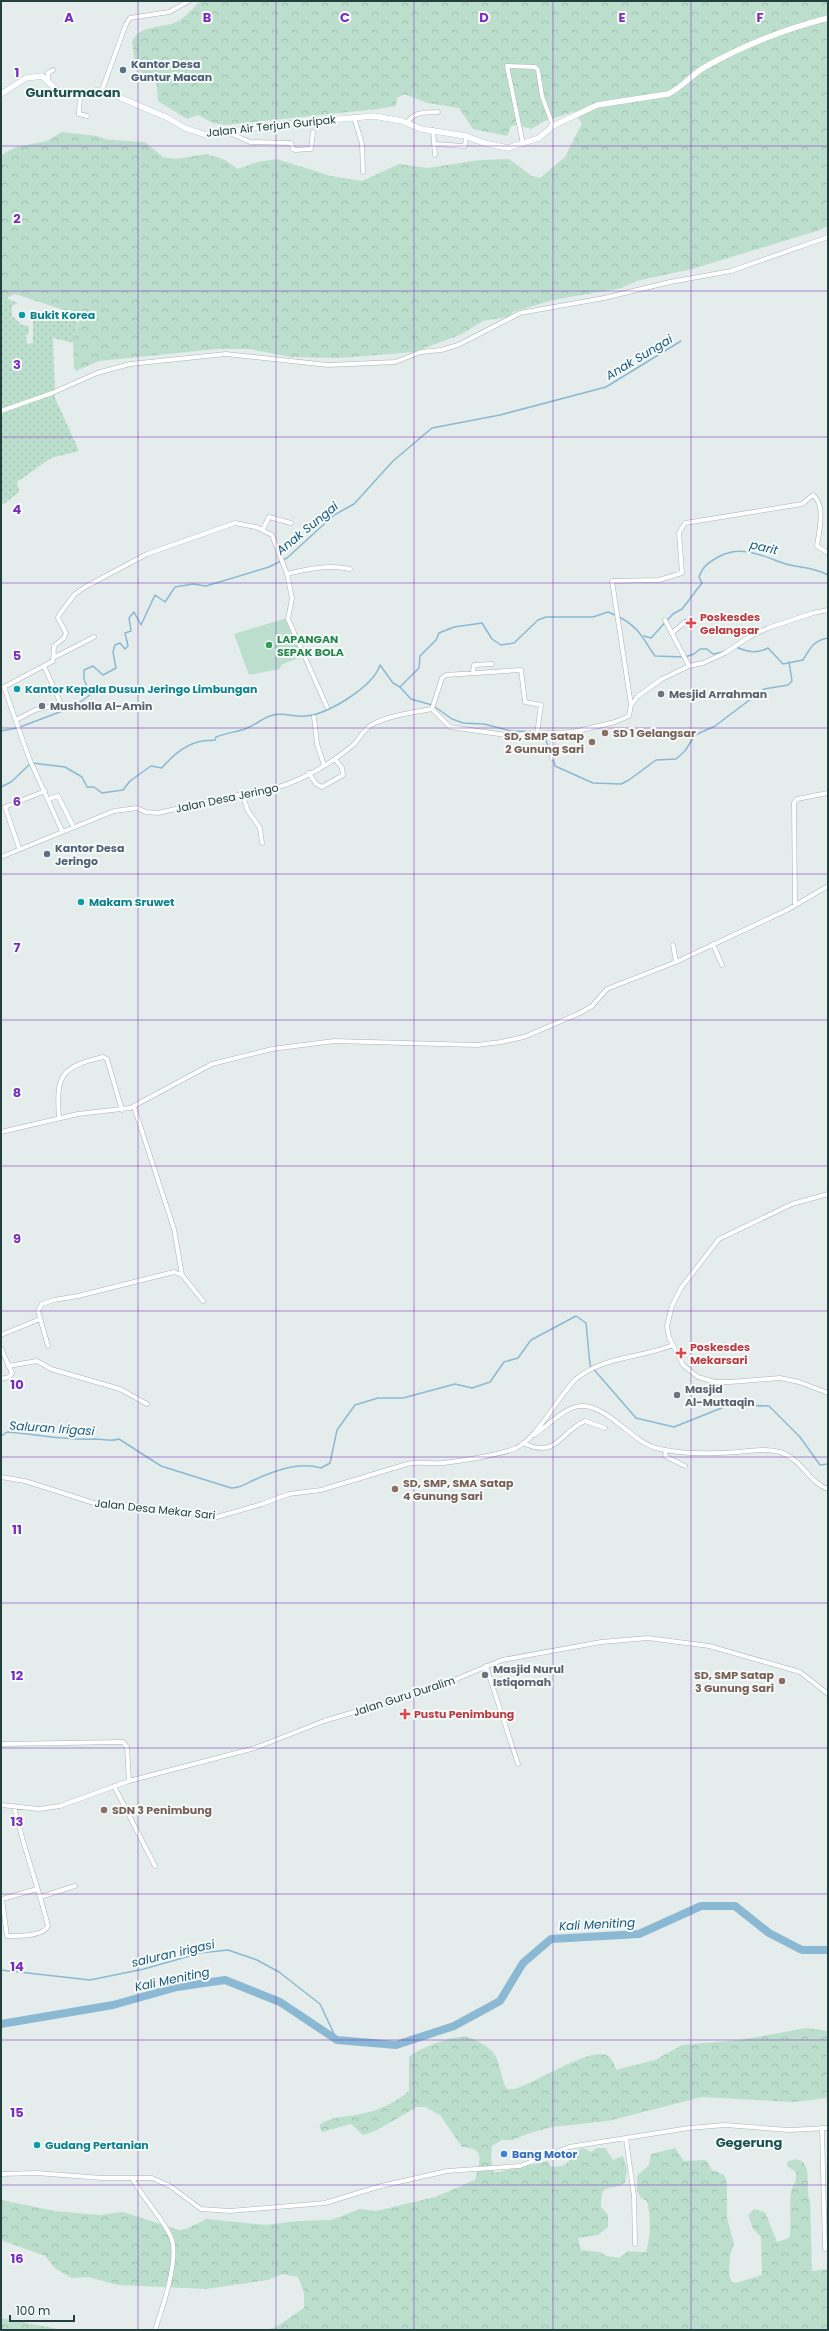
<svg xmlns="http://www.w3.org/2000/svg" width="829" height="2331" viewBox="0 0 829 2331" font-family="Poppins,sans-serif">
  <style>
    .green { fill: url(#green-dots) }
    .forest { fill: url(#forest-crowns) }
    .pitch { fill: #bcdfcd }
    .lines { fill: none; stroke-linecap: round; stroke-linejoin: round }
    .stream { stroke: #8bb9d3; stroke-width: 1.5 }
    .river { stroke: #8bb9d3; stroke-width: 8 }
    .street-casing { stroke: #a6b5b4; stroke-width: 5 }
    .secondary-casing { stroke: #a2b9b6; stroke-width: 6 }
    .street { stroke: #fff; stroke-width: 4 }
    .secondary { stroke: #fff; stroke-width: 5.5 }
    .grid { fill: none; stroke: #7b2cbf; stroke-width: 1; stroke-opacity: 0.55 }
    .service-dot { fill: #5c6f8a; stroke: #f4faf8; stroke-width: 1.5 }
    .culture-dot { fill: #0f9aa8; stroke: #f4faf8; stroke-width: 1.5 }
    .health-dot { fill: #e0444e; stroke: #f4faf8; stroke-width: 1.5 }
    .leisure-dot { fill: #2e9e5b; stroke: #f4faf8; stroke-width: 1.5 }
    .worship-dot { fill: #6b7280; stroke: #f4faf8; stroke-width: 1.5 }
    .education-dot { fill: #8d6e63; stroke: #f4faf8; stroke-width: 1.5 }
    .shop-dot { fill: #3f7fe0; stroke: #f4faf8; stroke-width: 1.5 }
    .labels { text-anchor: middle; dominant-baseline: central; stroke-width: 4; stroke-linejoin: round; paint-order: stroke }
    .service-label { font-size: 11px; font-weight: bold; fill: #4e5e75; stroke: #f4faf8; text-anchor: start }
    .street-label { font-size: 11px; fill: #233f3e; stroke: #f4faf8 }
    .culture-label { font-size: 11px; font-weight: bold; fill: #0d838f; stroke: #f4faf8; text-anchor: start }
    .health-label { font-size: 11px; font-weight: bold; fill: #be3a42; stroke: #f4faf8; text-anchor: start }
    .leisure-label { font-size: 11px; font-weight: bold; fill: #27864d; stroke: #f4faf8; text-anchor: start }
    .worship-label { font-size: 11px; font-weight: bold; fill: #5b616d; stroke: #f4faf8; text-anchor: start }
    .education-label { font-size: 11px; font-weight: bold; fill: #785e54; stroke: #f4faf8; text-anchor: start }
    .shop-label { font-size: 11px; font-weight: bold; fill: #366cbe; stroke: #f4faf8; text-anchor: start }
    .water-label { font-size: 12px; font-style: italic; fill: #1b587d; stroke: #f4faf8 }
    .quarter-label { font-size: 13px; font-weight: bold; fill: #1e5251; stroke: #f4faf8 }
    .grid-label { font-size: 13px; text-anchor: middle; font-weight: bold; fill: #7b2cbf; stroke: #f4faf8; stroke-width: 4; stroke-linejoin: round; paint-order: stroke }
  </style>
  <defs>
    <pattern id="green-dots" width="8" height="8" patternUnits="userSpaceOnUse"><rect width="8" height="8" fill="#bcdfcd"/><path d="M2 2h.1M6 6h.1" fill="none" stroke="#a1c0b1" stroke-width="1.8" stroke-linecap="round"/></pattern>
    <pattern id="forest-crowns" width="20" height="18" patternUnits="userSpaceOnUse"><rect width="20" height="18" fill="#bcdfcd"/><path d="M2 6a3 3 0 1 1 6 0M12 15a3 3 0 1 1 6 0" fill="none" stroke="#a1c0b1"/></pattern>
  </defs>
  <rect width="100%" height="100%" fill="#e4edeb"/>
  <path class="green" d="M8,299L18,303L12,306V316L22,325L29,326V334L26,335L27,344L33,343V312L78,322L74,343L53,338L55,398L79,451L51,458L17,482L19,492L4,504H1V306Z"/>
  <path class="forest" d="M200,1H828V226L817,231L692,269L636,281L622,288L553,300L513,312L511,316L483,321L462,334L414,352L340,358L291,357L249,349H217L99,361L76,371L74,368L73,343L79,321L76,314L15,294L8,297V299L1,306V155L16,147L47,141L62,132L97,136L109,140L145,142L163,157L175,159L207,154L225,160L238,169L257,162L277,159L331,176L362,181L399,164L427,168L480,160L509,159L532,176L540,178L565,157L582,123L573,112L545,121L531,129L518,125L511,126L507,136L473,129L459,108L427,103L404,94L397,98L396,106L378,109L225,125L213,123L198,115L187,119L158,101L157,86L154,78C131,71 136,63 132,42C140,24 161,29 176,22C185,18 193,8 200,1Z
    M807,2028L828,2031V2098L793,2102L702,2097L608,2121L552,2127L527,2134L513,2140H502L492,2146L491,2159L494,2173L548,2161L551,2167L562,2166L569,2162V2152L584,2148L591,2152L597,2148H605L613,2160L623,2156L627,2170L625,2183C609,2193 601,2180 601,2207L608,2215V2227L598,2235L578,2238L581,2250L600,2252L607,2256L619,2258L628,2251L646,2252C651,2233 651,2220 647,2201L641,2198L637,2191V2176L649,2165L651,2154L675,2148L684,2161L706,2160L712,2170L724,2175L727,2183V2218L734,2244L730,2255L729,2275L732,2282L736,2283L762,2275L761,2237L753,2229L748,2215L754,2209L765,2212L777,2242L789,2238C793,2223 788,2208 791,2193C792,2183 797,2185 796,2172L788,2167L787,2162L795,2159L802,2161C812,2171 805,2188 810,2201L812,2271L828,2269V2330H266L276,2327L304,2308V2292L298,2277L282,2274L268,2280L206,2289L118,2285L88,2277L72,2278L56,2269L45,2256L1,2240V2200L55,2211L99,2215L123,2212L179,2230L186,2229L207,2219L265,2225L297,2221L331,2220L360,2209L376,2211L435,2197L475,2180C479,2164 487,2147 462,2147L440,2115L425,2107H417L377,2130L363,2135L351,2124L322,2132L319,2125C335,2115 343,2118 361,2114C377,2111 397,2102 409,2091V2057C417,2049 454,2035 466,2037C474,2038 487,2046 493,2052C501,2062 500,2078 507,2089H514C535,2084 588,2048 606,2055C613,2058 614,2064 616,2070L655,2060L682,2045L740,2040Z
    M1,2318L53,2328L61,2330H1Z"/>
  <path class="pitch" d="M287,618L303,656L281,665L280,669L249,675L234,634Z"/>
  <g class="lines">
    <path class="stream" d="M619,617C639,627 643,639 655,656L685,657L694,654L700,649H707L713,654L723,652
      M644,636L651,638L673,614L682,609L702,583L699,577C703,566 708,563 718,557C742,544 762,556 786,564C800,568 814,567 828,575
      M736,647C748,652 756,654 768,648L783,664L803,660C810,648 814,640 828,638
      M400,687L411,699L432,705
      M435,707L452,719L463,723L484,724L511,731L542,732
      M20,727L73,707L90,695L84,679V670L93,666L103,675L116,668L113,652L115,645L120,643L125,649L128,646L125,633L131,631L129,618L134,612L141,625L155,595L165,602L175,587L193,584L206,586L269,567L287,558L334,515L354,504L393,461L432,428L500,415L606,387L681,341
      M1,731L17,728
      M544,735L551,754
      M553,759L555,766L593,783L621,784L629,780L656,760L676,759L685,751L695,735L715,726L764,689L788,685L792,681L789,662
      M32,763L65,767L82,777L87,787H94L102,793L123,790L130,781L151,766L162,768C172,756 186,744 202,741C206,740 210,741 215,740L216,737C226,733 236,732 245,729C254,726 261,719 270,716C282,711 294,718 306,716C328,714 373,687 380,665L393,683L400,687L419,668L420,656L436,640L439,633L454,627L482,623L492,639L501,645L514,643L538,620L546,617H593L608,612L615,615
      M1,787L11,782L30,764
      M1,1436L7,1432C37,1434 66,1441 95,1439C105,1439 110,1442 119,1439L161,1466L231,1488C241,1488 245,1484 254,1480C274,1471 299,1461 321,1468L330,1463L337,1430L355,1405L378,1398H403L455,1384L472,1388L490,1382L504,1362L518,1358L531,1340L576,1316L586,1323L590,1365L636,1418L674,1427L729,1405L769,1406L800,1437L820,1465L828,1464
      M1,1970L90,1980L144,1969L200,1953L228,1950L257,1960L279,1972L320,2004L337,2040"/>
    <path class="river" d="M1,2024L113,2005L177,1987L225,1980L280,2002L337,2040L396,2045L454,2026L500,2001L523,1963L551,1939L639,1934L701,1906H735L769,1933L802,1950H828"/>
    <g class="street-casing">
      <path id="street" d="M48,80V73L53,70
        M102,90L126,24L130,18L169,12L189,1
        M80,94L79,114L87,116
        M354,117L362,144L363,172
        M407,123C414,111 425,113 438,112
        M433,130L435,155
        M227,132L250,142L291,143L293,149L295,150L311,149L313,132
        M434,144L465,146L466,136
        M523,144L507,66L535,67L538,70L542,96L553,126
        M1,411L52,393L97,373L130,364L226,354L328,365L395,362L421,352L441,350L458,345L520,313L604,298L670,282L731,271L828,237
        M263,529L269,517L291,523
        M287,574C308,569 328,564 350,569
        M665,620L689,666
        M672,633L685,622
        M53,658L94,637
        M473,672L474,665L492,664
        M631,705L612,581L659,580L682,573L679,533L685,523L802,504L813,495C826,505 819,532 817,546L828,553
        M432,709L442,678L446,675L521,670L525,702L541,705L537,734
        M314,717L317,744L324,765
        M16,720L35,710L61,704L44,666
        M552,758L553,734
        M309,773L316,784L322,787L343,775L342,768L335,759
        M242,794L248,811L260,828L262,843
        M49,799L58,796L73,826
        M62,831L29,758L4,687L53,661L54,646L64,638L66,633L58,618L59,615L74,595L85,587L147,554L235,523L256,527L272,535L287,574L292,598L288,619L327,707
        M19,848L5,807L45,791
        M1,857L114,811L137,808L146,812L158,813L242,794C281,792 322,771 352,746C360,739 363,729 373,724C390,715 412,713 432,709L450,727L506,735L573,732L615,722L629,716L631,705L638,696L662,679L689,666L703,663L725,653L749,637L768,628L813,613L828,610
        M795,905L794,803L797,799L828,793
        M713,944L722,965
        M673,945L676,962
        M134,1107L174,1229L182,1275
        M59,1118C56,1076 60,1067 103,1057L107,1059L122,1110
        M1,1132L78,1114L130,1108L212,1064L272,1049L334,1041L477,1045L501,1042L524,1037L580,1013L592,1006L607,989L676,962L787,910L828,886
        M828,1194L792,1204L719,1239L681,1288L672,1306L667,1326L669,1337L683,1365L698,1377L715,1382H730L780,1378L799,1382L828,1393
        M1,1335L40,1319
        M48,1346L38,1311L42,1304L54,1300L78,1296L174,1272L182,1275L203,1301
        M1,1348L12,1373L9,1377L1,1379
        M8,1366L37,1361L51,1369L120,1389L147,1404
        M534,1435C548,1426 566,1405 583,1406C609,1407 630,1440 656,1448C682,1455 712,1454 738,1452C753,1451 765,1448 780,1452C802,1459 809,1483 828,1489
        M523,1443C558,1459 558,1433 585,1421L605,1428
        M666,1450L665,1456L685,1466
        M1,1477L25,1481L94,1503L139,1506L217,1517L262,1504L289,1494L321,1490L407,1464C419,1461 430,1464 443,1463C463,1461 496,1455 514,1449C536,1441 558,1396 576,1379C603,1356 642,1358 673,1345
        M486,1666L518,1764
        M1,1744L123,1742L127,1747L129,1781
        M114,1786L155,1866
        M1,1805L39,1809L60,1806L129,1781L255,1748L324,1721L435,1688L502,1660L601,1642L648,1638L709,1646L800,1672L828,1694
        M14,1806C23,1847 38,1885 48,1926C43,1937 17,1936 7,1936L2,1899L37,1889
        M40,1897L75,1886
        M822,2128L825,2249
        M626,2139L634,2196L635,2244
        M1,2174L36,2173L102,2178H152L170,2186L201,2209L230,2211L325,2203L381,2186L447,2171L520,2166L569,2147L689,2128L725,2125L789,2130L828,2128
        M132,2178C143,2199 162,2217 171,2237C180,2258 162,2309 155,2330"/>
    </g>
    <g class="secondary-casing">
      <path id="secondary" d="M1,94L26,78L42,76L62,95L102,90L168,118L185,128L206,135L272,125L374,116L402,121L421,129L466,136L484,143L508,148L539,138L553,126L597,105L668,94C683,87 692,74 705,67C744,45 785,29 828,18"/>
    </g>
    <use href="#street" class="street"/>
    <use href="#secondary" class="secondary"/>
  </g>
  <path class="grid" d="M138,1V2330M276,1V2330M414,1V2330M553,1V2330M691,1V2330M1,146H828M1,291H828M1,437H828M1,583H828M1,728H828M1,874H828M1,1020H828M1,1166H828M1,1311H828M1,1457H828M1,1603H828M1,1748H828M1,1894H828M1,2040H828M1,2185H828"/>
  <g class="service-dot">
    <circle cx="123" cy="70" r="4"/>
    <circle cx="47" cy="854" r="4"/>
  </g>
  <g class="culture-dot">
    <circle cx="22" cy="315" r="4"/>
    <circle cx="17" cy="689" r="4"/>
    <circle cx="81" cy="902" r="4"/>
    <circle cx="37" cy="2145" r="4"/>
  </g>
  <g class="health-dot">
    <path d="M689 617h4v4h4v4h-4v4h-4v-4h-4v-4h4z"/>
    <path d="M679 1347h4v4h4v4h-4v4h-4v-4h-4v-4h4z"/>
    <path d="M403 1708h4v4h4v4h-4v4h-4v-4h-4v-4h4z"/>
  </g>
  <circle class="leisure-dot" cx="269" cy="645" r="4"/>
  <g class="worship-dot">
    <circle cx="661" cy="694" r="4"/>
    <circle cx="42" cy="706" r="4"/>
    <circle cx="677" cy="1395" r="4"/>
    <circle cx="485" cy="1675" r="4"/>
  </g>
  <g class="education-dot">
    <circle cx="605" cy="733" r="4"/>
    <circle cx="592" cy="742" r="4"/>
    <circle cx="395" cy="1489" r="4"/>
    <circle cx="782" cy="1681" r="4"/>
    <circle cx="104" cy="1810" r="4"/>
  </g>
  <circle class="shop-dot" cx="504" cy="2154" r="4"/>
  <g class="labels">
    <g class="service-label">
      <text x="131" y="64">Kantor Desa<tspan x="131" dy="13">Guntur Macan</tspan></text>
      <text x="55" y="848">Kantor Desa<tspan x="55" dy="13">Jeringo</tspan></text>
    </g>
    <g class="street-label">
      <text transform="translate(271 126) rotate(-6)">Jalan Air Terjun Guripak</text>
      <text transform="translate(227 798) rotate(-12)">Jalan Desa Jeringo</text>
      <text transform="translate(155 1509) rotate(6)">Jalan Desa Mekar Sari</text>
      <text transform="translate(404 1696) rotate(-18)">Jalan Guru Duralim</text>
    </g>
    <g class="culture-label">
      <text x="30" y="315">Bukit Korea</text>
      <text x="25" y="689">Kantor Kepala Dusun Jeringo Limbungan</text>
      <text x="89" y="902">Makam Sruwet</text>
      <text x="45" y="2145">Gudang Pertanian</text>
    </g>
    <g class="health-label">
      <text x="700" y="617">Poskesdes<tspan x="700" dy="13">Gelangsar</tspan></text>
      <text x="690" y="1347">Poskesdes<tspan x="690" dy="13">Mekarsari</tspan></text>
      <text x="414" y="1714">Pustu Penimbung</text>
    </g>
    <g class="leisure-label">
      <text x="277" y="639">LAPANGAN<tspan x="277" dy="13">SEPAK BOLA</tspan></text>
    </g>
    <g class="worship-label">
      <text x="669" y="694">Mesjid Arrahman</text>
      <text x="50" y="706">Musholla Al-Amin</text>
      <text x="685" y="1389">Masjid<tspan x="685" dy="13">Al-Muttaqin</tspan></text>
      <text x="493" y="1669">Masjid Nurul<tspan x="493" dy="13">Istiqomah</tspan></text>
    </g>
    <g class="education-label">
      <text x="613" y="733">SD 1 Gelangsar</text>
      <text x="584" y="736" text-anchor="end">SD, SMP Satap<tspan x="584" dy="13">2 Gunung Sari</tspan></text>
      <text x="403" y="1483">SD, SMP, SMA Satap<tspan x="403" dy="13">4 Gunung Sari</tspan></text>
      <text x="774" y="1675" text-anchor="end">SD, SMP Satap<tspan x="774" dy="13">3 Gunung Sari</tspan></text>
      <text x="112" y="1810">SDN 3 Penimbung</text>
    </g>
    <g class="shop-label">
      <text x="512" y="2154">Bang Motor</text>
    </g>
    <g class="water-label">
      <text transform="translate(639 357) rotate(-31)">Anak Sungai</text>
      <text transform="translate(307 528) rotate(-39)">Anak Sungai</text>
      <text transform="translate(764 547) rotate(13)">parit</text>
      <text transform="translate(52 1428) rotate(4)">Saluran Irigasi</text>
      <text transform="translate(597 1924) rotate(-3)">Kali Meniting</text>
      <text transform="translate(173 1953) rotate(-13)">saluran irigasi</text>
      <text transform="translate(172 1979) rotate(-12)">Kali Meniting</text>
    </g>
    <g class="quarter-label">
      <text x="73" y="92">Gunturmacan</text>
      <text x="749" y="2142">Gegerung</text>
    </g>
  </g>
  <g class="grid-label">
    <text x="69" y="22">A</text>
    <text x="207" y="22">B</text>
    <text x="345" y="22">C</text>
    <text x="484" y="22">D</text>
    <text x="622" y="22">E</text>
    <text x="760" y="22">F</text>
    <text x="17" y="77">1</text>
    <text x="17" y="223">2</text>
    <text x="17" y="369">3</text>
    <text x="17" y="514">4</text>
    <text x="17" y="660">5</text>
    <text x="17" y="806">6</text>
    <text x="17" y="952">7</text>
    <text x="17" y="1097">8</text>
    <text x="17" y="1243">9</text>
    <text x="17" y="1389">10</text>
    <text x="17" y="1534">11</text>
    <text x="17" y="1680">12</text>
    <text x="17" y="1826">13</text>
    <text x="17" y="1971">14</text>
    <text x="17" y="2117">15</text>
    <text x="17" y="2263">16</text>
  </g>
  <rect width="829" height="2331" fill="none" stroke="#233f3e" stroke-width="4"/>
  <path d="M10 2315v6h64v-6" fill="none" stroke="#233f3e" stroke-width="2"/>
  <text x="16" y="2315" font-size="12" fill="#233f3e" stroke="#f4faf8" stroke-width="3" paint-order="stroke">100 m</text>
</svg>
